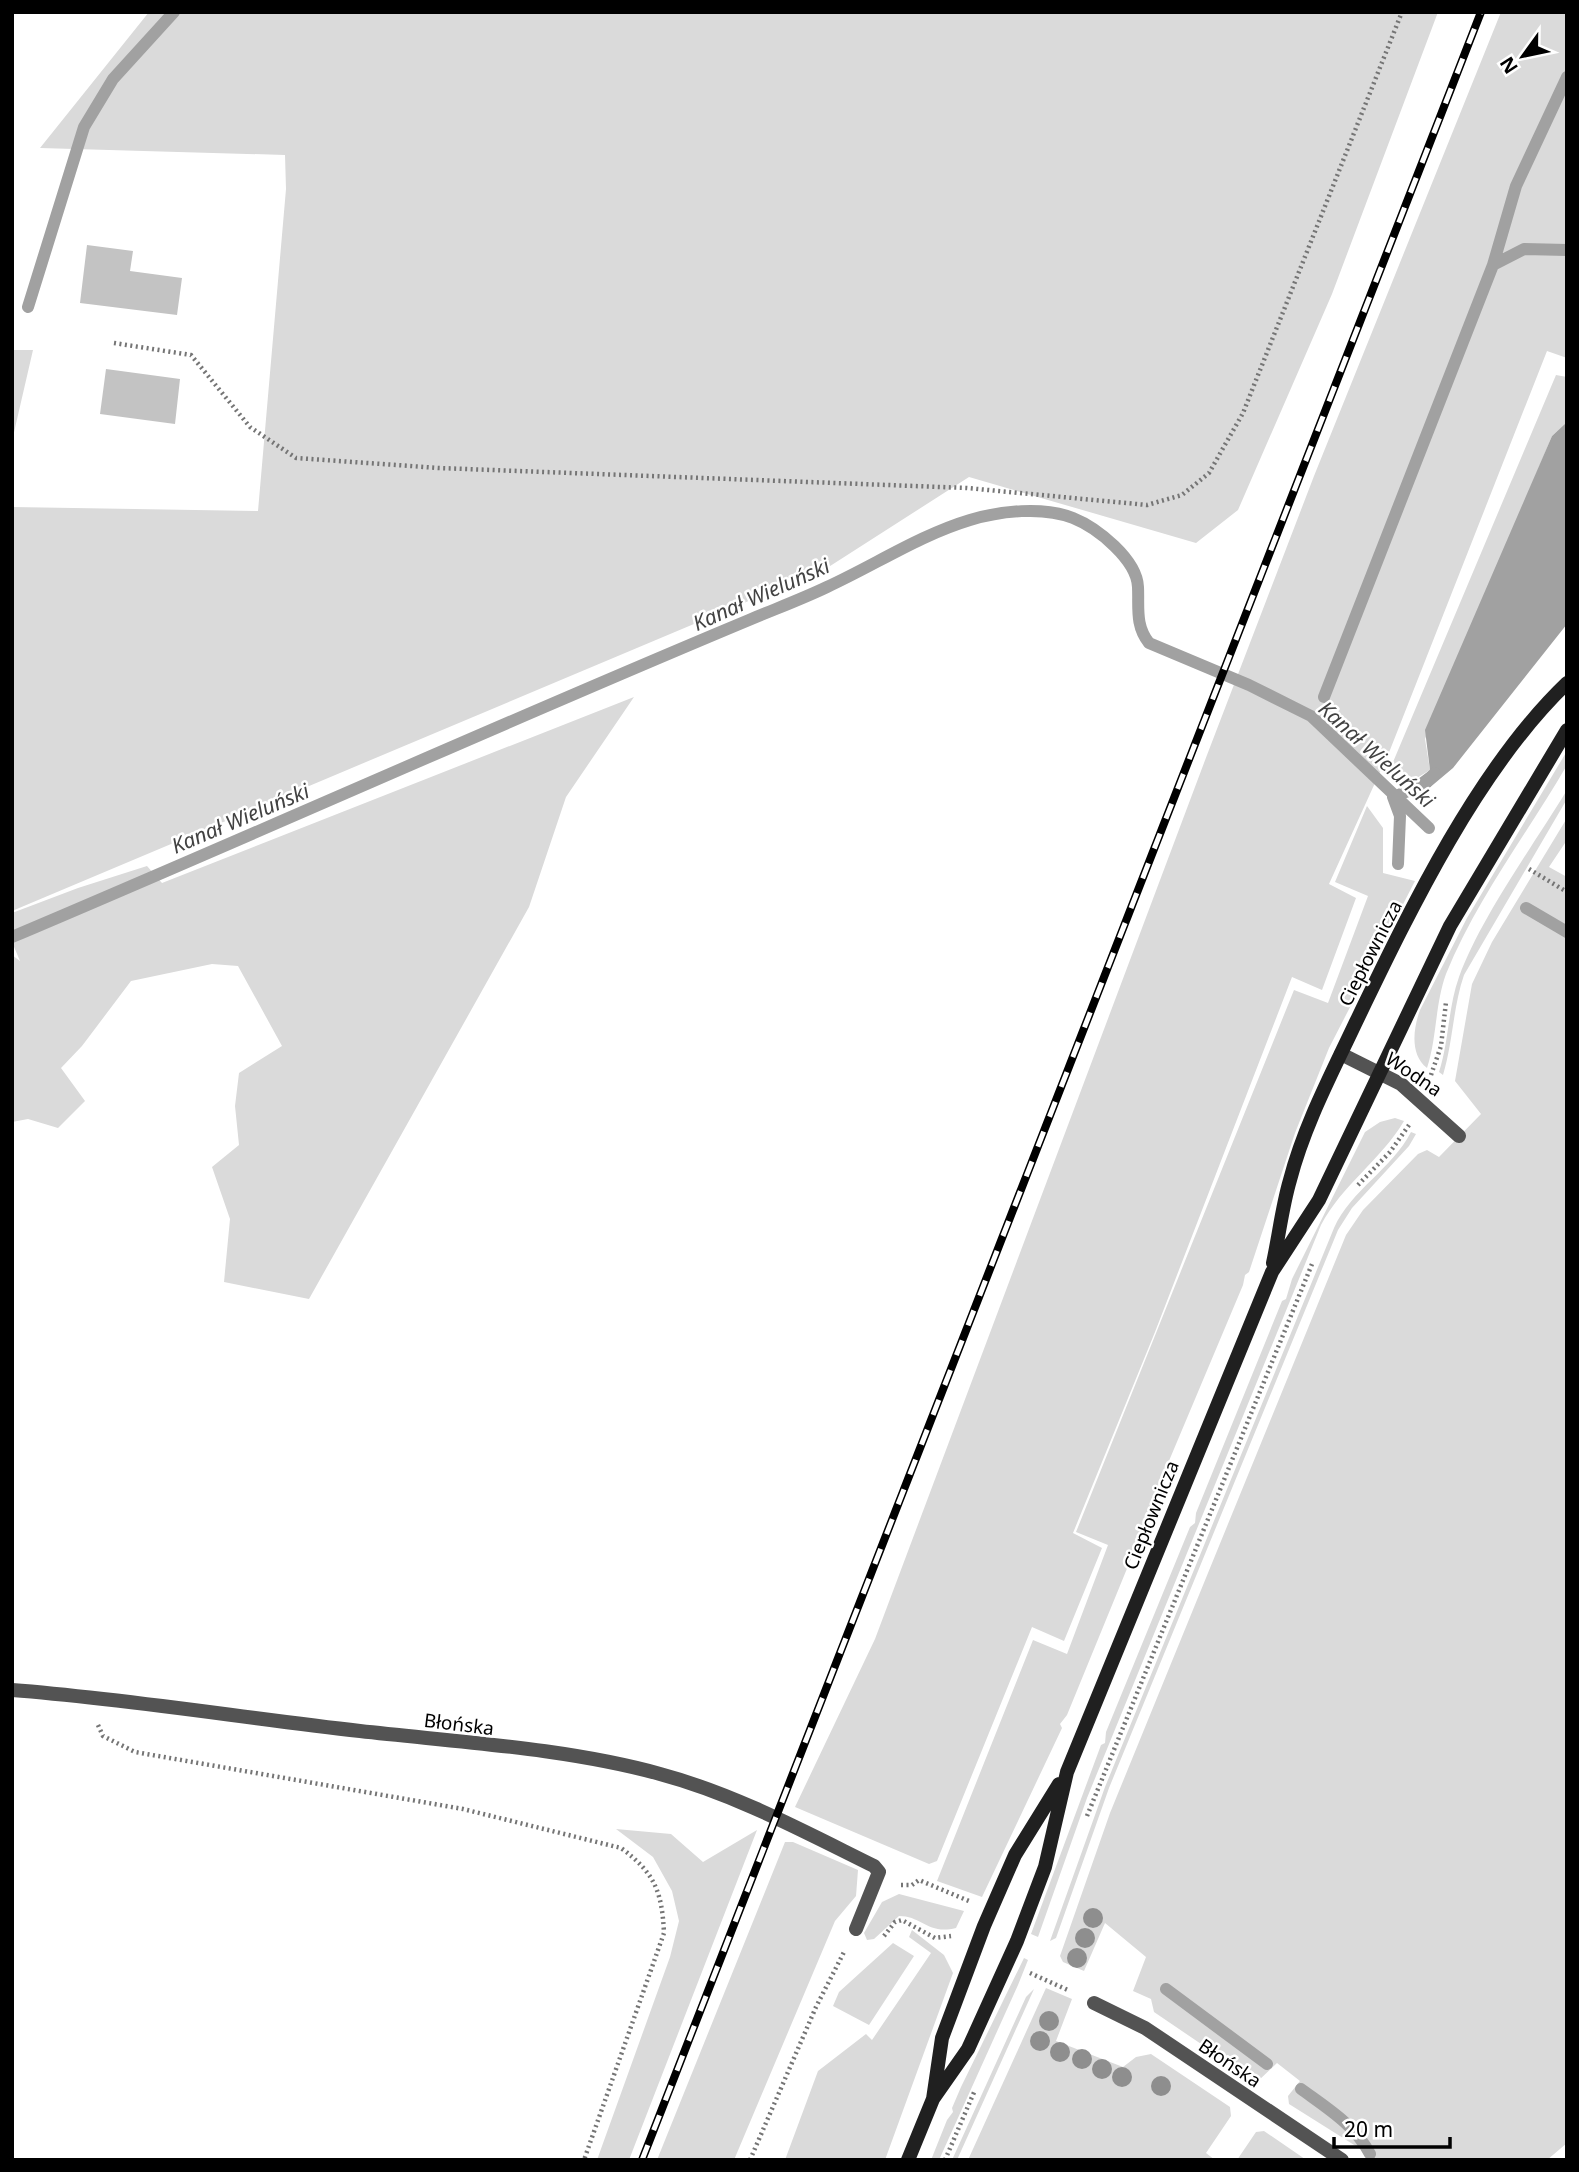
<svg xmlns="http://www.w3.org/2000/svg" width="1579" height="2172" viewBox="0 0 1579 2172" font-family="'Noto Sans',sans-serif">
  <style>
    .green { fill: #dadada }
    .water { fill: #a1a1a1 }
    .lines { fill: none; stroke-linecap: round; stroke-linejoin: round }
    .stream { stroke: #a1a1a1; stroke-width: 12 }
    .building { fill: #c3c3c3 }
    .path { stroke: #757575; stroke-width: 4.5; stroke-dasharray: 2 3.5; stroke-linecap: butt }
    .street { stroke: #535353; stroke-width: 14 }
    .secondary { stroke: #202020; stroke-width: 14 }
    .rail-casing { stroke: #000; stroke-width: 8 }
    .rail { stroke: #fff; stroke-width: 5; stroke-dasharray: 16; stroke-linecap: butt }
    .tree { fill: #8e8e8e }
    .labels { text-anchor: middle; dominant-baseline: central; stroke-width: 5; stroke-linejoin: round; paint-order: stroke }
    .street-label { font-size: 19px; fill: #000; stroke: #fff }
    .water-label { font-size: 21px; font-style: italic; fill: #424242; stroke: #fff }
  </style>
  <rect width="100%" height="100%" fill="#fff"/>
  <path class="green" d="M149,12H1438L1332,294L1238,510L1196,543L969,477L827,568L12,911V507L258,511L286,189L285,155L40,148Z
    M1501,12H1567V358L1547,351L1390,750L1329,884L1356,898L1322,990L1292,977L1155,1332L1073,1533L1102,1548L1064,1641L1032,1627L937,1861L929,1864L795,1807L875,1639L1207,755L1314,476Z
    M12,350H33L12,441Z
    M1556,375L1567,377V422L1552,436L1425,739L1430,770L1407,784L1388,774Z
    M634,697L566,797L529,907L309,1299L224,1282L230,1219L212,1167L239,1145L235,1106L239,1073L282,1046L238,966L212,964L131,981L82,1046L61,1068L85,1101L58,1128L28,1119L12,1122V955L20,961L12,942V913L78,888L147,866L162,883Z
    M1567,751V765C1527,834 1476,900 1446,974C1435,1004 1437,1038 1427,1068C1410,1055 1413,1029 1420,1010L1467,918Z
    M1567,790V799L1464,975C1453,1007 1453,1042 1443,1075L1439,1072C1449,1041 1448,1008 1459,977C1481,917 1533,846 1567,790Z
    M1367,806L1383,828V873L1415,881L1329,1048L1295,1133L1249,1272L1245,1275L1243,1285L1150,1506L1151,1510L1067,1715L1060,1724L1062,1728L982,1897L937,1881L1033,1640L1067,1654L1108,1545L1076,1532L1294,990L1328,1003L1368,896L1335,882Z
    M1567,818V840L1549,867L1567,877V2143L1547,2160H1378L1289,2104L1288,2096L1300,2081L1277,2063L1257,2082L1154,2012L1151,1999L1133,1991L1146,1957L1105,1923L1084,1971L1063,1962L1060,1956L1110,1813L1346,1235L1363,1210L1418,1154L1427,1150L1439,1157L1481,1114L1455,1081L1472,984L1492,942Z
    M1395,1118L1404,1121C1381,1160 1342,1185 1321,1225L1087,1798L1038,1937L1031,1934L1101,1745L1105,1743L1106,1732L1190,1527L1195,1523L1196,1513L1282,1301L1286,1299L1292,1279L1365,1132L1380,1122Z
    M1411,1132L1416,1134L1409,1146L1352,1208L1338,1230L1109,1788L1056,1938L1050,1941L1105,1787L1334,1228C1351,1190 1392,1169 1411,1132Z
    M616,1829L671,1834L703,1862L757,1830L629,2160H597L670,1957L679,1921L672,1891L653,1857Z
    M785,1842H793L858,1870L856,1896L835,1921L734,2160H657Z
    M899,1894L964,1911L956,1928C928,1935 922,1916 899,1916L874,1939L867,1940L864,1933L882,1902Z
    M912,1930L944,1955L953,1973L885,2160H785L818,2071L866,2034L872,2040L931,1953L909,1937Z
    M893,1943L914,1956L869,2025L833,2006L839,1992Z
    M1024,1958L1028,1960L1018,1985L939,2160H931L947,2120L953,2112L952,2108L961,2087Z
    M1046,1988L1072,1999L1056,2041L1123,2067L1136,2057L1151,2054L1230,2107L1231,2116L1206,2153L1215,2160H968Z
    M1034,1989L957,2160H952L1026,1997Z
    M1264,2131L1302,2157L1306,2160H1237L1256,2132Z"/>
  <path class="water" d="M1567,422V624L1453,768L1428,789L1418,779L1430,770L1425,730L1552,436Z"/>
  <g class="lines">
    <path class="stream" d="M1493,265L1516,186L1567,77
      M28,307L84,127L113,79L174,12
      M1324,697L1493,265L1524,249L1567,250
      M1398,864L1400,816L1393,797L1424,785L1435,773
      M1526,908L1567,932
      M12,937C258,833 502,723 749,620C775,609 802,599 827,587C875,565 920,535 970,520C1000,511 1043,506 1073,518C1098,528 1137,560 1138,587C1139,608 1135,625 1149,643L1249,685L1311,716L1429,828
      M1166,1989L1267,2064
      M1301,2089C1327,2108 1355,2125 1370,2154"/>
  </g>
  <path class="building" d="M87,245L133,251L130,271L182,278L177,315L80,303Z
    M106,369L180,379L175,424L100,414Z"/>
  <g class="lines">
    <path class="path" d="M114,343L191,355L250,427L296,458L439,468L967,488L1147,505L1182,495L1209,473L1243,413L1402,12
      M1529,869L1567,892
      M1431,1075L1441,1046L1446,1002
      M1358,1185L1390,1152L1409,1125
      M98,1725L103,1736L135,1752L463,1809L621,1848C655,1873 662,1892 664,1933L584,2160
      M1087,1816L1312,1264
      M901,1885H912L919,1880L969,1901
      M884,1936L895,1922L902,1920L935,1938L951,1936
      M1030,1973L1070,1991
      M750,2160L816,2007L844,1952
      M945,2160L975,2090"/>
    <path class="street" d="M1341,1054L1401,1084L1459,1136
      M12,1690C129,1699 244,1718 360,1731C457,1742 566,1748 660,1774C735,1794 805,1832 874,1866L879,1872L856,1929
      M1094,2003L1145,2028L1342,2160"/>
    <path class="secondary" d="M1273,1263C1279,1236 1282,1207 1290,1180C1304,1126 1331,1075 1355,1024C1409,912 1477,769 1567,683
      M933,2099L968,2049L1017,1941L1045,1867L1067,1772L1272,1272L1319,1200L1450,926L1567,730
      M908,2160L933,2099L942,2038L984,1926L1015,1855L1059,1784"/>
    <g class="rail-casing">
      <path id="rail" d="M642,2160L1481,12"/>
    </g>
    <use href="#rail" class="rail"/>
  </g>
  <g class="tree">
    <circle cx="1093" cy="1918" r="10"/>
    <circle cx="1085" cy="1938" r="10"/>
    <circle cx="1077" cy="1958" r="10"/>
    <circle cx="1049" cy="2021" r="10"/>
    <circle cx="1040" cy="2041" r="10"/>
    <circle cx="1060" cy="2052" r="10"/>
    <circle cx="1082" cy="2059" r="10"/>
    <circle cx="1102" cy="2069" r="10"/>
    <circle cx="1122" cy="2077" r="10"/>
    <circle cx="1161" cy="2086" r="10"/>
  </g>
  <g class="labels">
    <g class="street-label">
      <text transform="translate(1370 953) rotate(-63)">Ciepłownicza</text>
      <text transform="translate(1414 1074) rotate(34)">Wodna</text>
      <text transform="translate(1151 1515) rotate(-68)">Ciepłownicza</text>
      <text transform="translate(459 1724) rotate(7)">Błońska</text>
      <text transform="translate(1230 2063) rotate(34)">Błońska</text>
    </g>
    <g class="water-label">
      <text transform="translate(761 594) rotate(-24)">Kanał Wieluński</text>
      <text transform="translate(1377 754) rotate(42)">Kanał Wieluński</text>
      <text transform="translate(240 818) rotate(-23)">Kanał Wieluński</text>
    </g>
  </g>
  <rect width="1579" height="2172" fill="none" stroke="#000000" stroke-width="28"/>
  <g transform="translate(1523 56) rotate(237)" stroke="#ffffff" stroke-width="5" paint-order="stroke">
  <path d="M0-5L12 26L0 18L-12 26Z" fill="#000000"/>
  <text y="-10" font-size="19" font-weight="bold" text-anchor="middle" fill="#000000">N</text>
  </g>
  <path d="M1334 2137v10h116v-10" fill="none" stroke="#000000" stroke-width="3.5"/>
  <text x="1344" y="2137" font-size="21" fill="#000000" stroke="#ffffff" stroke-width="5" paint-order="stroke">20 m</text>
</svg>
